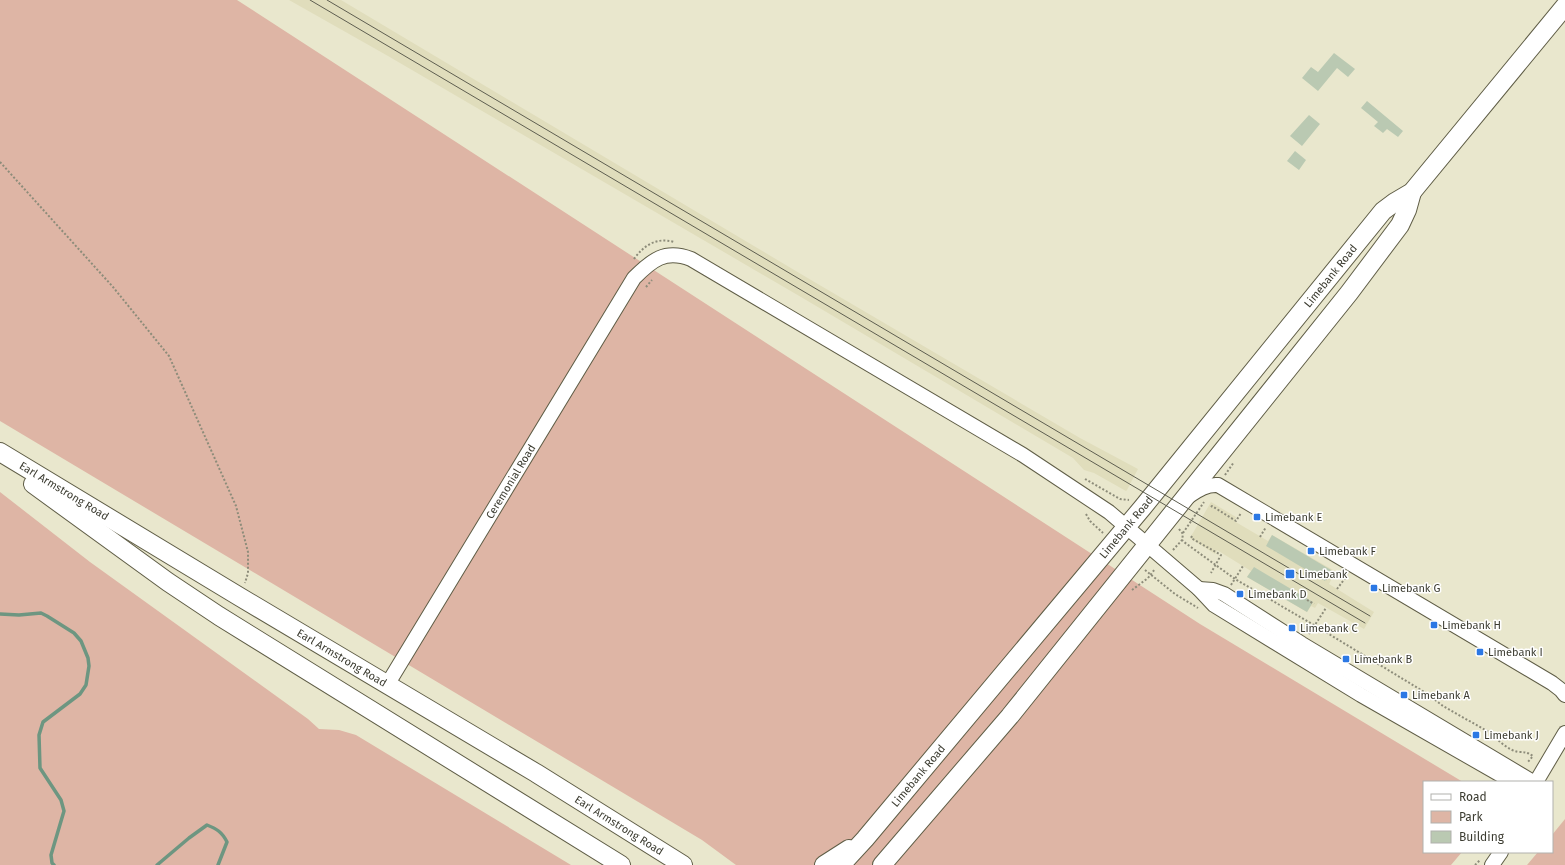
<svg xmlns="http://www.w3.org/2000/svg" width="1565" height="865" viewBox="0 0 1565 865" font-family="'Fira Sans',sans-serif">
  <style>
    .built { fill: #e0ddbc }
    .green { fill: #deb5a5 }
    .lines { fill: none; stroke-linecap: round; stroke-linejoin: round }
    .stream { stroke: #6d9681; stroke-width: 3.5 }
    .building { fill: #bac9b2 }
    .minor-casing { stroke: #5f5d46; stroke-width: 16 }
    .major-casing { stroke: #5f5d46; stroke-width: 20 }
    .path { stroke: #8d8c7a; stroke-width: 2; stroke-dasharray: 2 2; stroke-linecap: butt }
    .minor { stroke: #fff; stroke-width: 14 }
    .major { stroke: #fff; stroke-width: 18 }
    .tram { stroke: #5e5e50; stroke-width: 1 }
    .poi-dot { fill: #2c78e4; stroke: #fff; stroke-width: 1.5 }
    .labels { text-anchor: middle; dominant-baseline: central; stroke-width: 3; stroke-linejoin: round; paint-order: stroke }
    .street-label { font-size: 11px; fill: #3c3c31; stroke: #fff }
    .poi-label { font-size: 11px; fill: #3c3c31; stroke: #fff; text-anchor: start }
  </style>
  <rect width="100%" height="100%" fill="#e9e7cd"/>
  <path class="built" d="M289,0H341L811,280L1080,438L1138,469L1127,490L1126,491L1094,473L1084,470L1073,458L801,297L388,56Z
    M1211,502L1236,517L1234,521L1268,541L1272,535L1333,570L1329,576L1332,578L1329,584L1374,612L1364,629L1318,603L1315,608L1311,606L1307,612L1247,577L1251,571L1217,550L1215,554L1190,538Z"/>
  <path class="green" d="M0,0H237L1200,624L1463,782H1424V852H1462L1451,865H736L702,840L0,421Z
    M0,492L90,562L308,719L319,729L339,730L356,735L571,865H0Z
    M1565,819V865H1527L1538,852H1552V835Z"/>
  <g class="lines">
    <path class="stream" d="M0,614L19,615L41,613L47,616L74,633L81,641L88,658L89,666L86,685L80,694L43,722L39,735L40,768L61,800L64,811L51,855L52,863L54,865
      M157,865L189,838L207,825C217,829 222,832 227,842L218,865"/>
  </g>
  <path class="building" d="M1334,53L1355,69L1348,77L1337,68L1318,91L1302,78L1311,67L1318,72Z
    M1367,101L1403,131L1398,137L1387,129L1383,133L1374,126L1378,122L1361,108Z
    M1309,115L1320,124L1302,146L1290,136Z
    M1295,151L1306,160L1299,170L1287,161Z
    M1272,535L1331,570L1325,581L1266,546Z
    M1254,567L1313,602L1307,612L1247,577Z"/>
  <g class="lines">
    <g class="minor-casing">
      <g id="minor">
        <path d="M1189,496C1198,490 1207,484 1218,485L1552,683L1561,690L1565,695"/>
        <path d="M1199,589L1213,590L1224,594L1302,644L1533,782"/>
        <path id="s1" d="M387,685L634,278C652,260 665,249 691,259L1023,455L1109,512L1199,589L1214,605L1361,695L1513,782"/>
        <path d="M1536,782L1565,733"/>
        <path d="M1492,865L1501,852"/>
      </g>
    </g>
    <g class="major-casing">
      <g id="major">
        <path id="s2" d="M0,452L240,597L536,773L683,865"/>
        <path d="M33,484L168,582L219,616L621,865"/>
        <path d="M824,865L849,849"/>
        <path id="s3" d="M841,865L865,839L1143,507L1383,211L1395,202L1412,192L1565,6"/>
        <path d="M882,865L1010,716L1349,293L1400,225L1407,210L1412,192"/>
      </g>
    </g>
    <path class="path" d="M0,162L113,287L169,356L236,506L248,552V573L245,583
      M634,259C644,245 657,237 674,242
      M646,287L652,280
      M1225,475L1234,462
      M1085,479L1120,499L1129,500
      M1211,507L1212,506L1236,521L1241,513
      M1086,514L1090,521L1103,533
      M1179,529L1183,534L1182,540L1184,542L1235,579L1314,625L1426,693L1443,706L1494,735C1499,742 1509,750 1518,752C1524,752 1527,752 1533,756L1527,763
      M1183,533L1204,502
      M1192,536L1191,538L1221,555L1211,573
      M1260,537L1266,527
      M1173,550L1182,540
      M1145,570L1175,594L1198,608
      M1322,576L1328,580
      M1231,585L1243,566
      M1337,589L1346,577
      M1132,590L1148,578L1155,569
      M1307,600L1314,604
      M1309,634L1326,608
      M1475,865L1480,860"/>
    <use href="#minor" class="minor"/>
    <use href="#major" class="major"/>
    <path class="tram" d="M310,0L1365,623
      M327,0L1370,616"/>
  </g>
  <g class="poi-dot">
    <rect x="1253" y="513" width="8" height="8" rx="2"/>
    <rect x="1307" y="547" width="8" height="8" rx="2"/>
    <rect x="1285" y="569" width="10" height="10" rx="2"/>
    <rect x="1370" y="584" width="8" height="8" rx="2"/>
    <rect x="1236" y="590" width="8" height="8" rx="2"/>
    <rect x="1430" y="621" width="8" height="8" rx="2"/>
    <rect x="1288" y="624" width="8" height="8" rx="2"/>
    <rect x="1476" y="648" width="8" height="8" rx="2"/>
    <rect x="1342" y="655" width="8" height="8" rx="2"/>
    <rect x="1400" y="691" width="8" height="8" rx="2"/>
    <rect x="1472" y="731" width="8" height="8" rx="2"/>
  </g>
  <g class="labels">
    <g class="street-label">
      <text stroke="none"><textPath href="#s3" startOffset="766">Limebank Road</textPath></text>
      <text stroke="none"><textPath href="#s1" startOffset="238">Ceremonial Road</textPath></text>
      <text stroke="none"><textPath href="#s2" startOffset="75">Earl Armstrong Road</textPath></text>
      <text stroke="none"><textPath href="#s3" startOffset="442">Limebank Road</textPath></text>
      <text stroke="none"><textPath href="#s2" startOffset="399">Earl Armstrong Road</textPath></text>
      <text stroke="none"><textPath href="#s3" startOffset="118">Limebank Road</textPath></text>
      <text stroke="none"><textPath href="#s2" startOffset="723">Earl Armstrong Road</textPath></text>
    </g>
    <g class="poi-label">
      <text x="1265" y="517">Limebank E</text>
      <text x="1319" y="551">Limebank F</text>
      <text x="1299" y="574">Limebank</text>
      <text x="1382" y="588">Limebank G</text>
      <text x="1248" y="594">Limebank D</text>
      <text x="1442" y="625">Limebank H</text>
      <text x="1300" y="628">Limebank C</text>
      <text x="1488" y="652">Limebank I</text>
      <text x="1354" y="659">Limebank B</text>
      <text x="1412" y="695">Limebank A</text>
      <text x="1484" y="735">Limebank J</text>
    </g>
  </g>
  <rect x="1423" y="781" width="130" height="72" fill="#ffffff" stroke="#b1b1ad"/>
  <rect x="1431" y="794" width="20" height="6" fill="#ffffff" stroke="#b1b1ad"/>
  <text x="1459" y="801" font-size="12" fill="#3c3c31">Road</text>
  <rect x="1431" y="811" width="20" height="12" fill="#deb5a5" stroke="#b1b1ad"/>
  <text x="1459" y="821" font-size="12" fill="#3c3c31">Park</text>
  <rect x="1431" y="831" width="20" height="12" fill="#bac9b2" stroke="#b1b1ad"/>
  <text x="1459" y="841" font-size="12" fill="#3c3c31">Building</text>
</svg>
